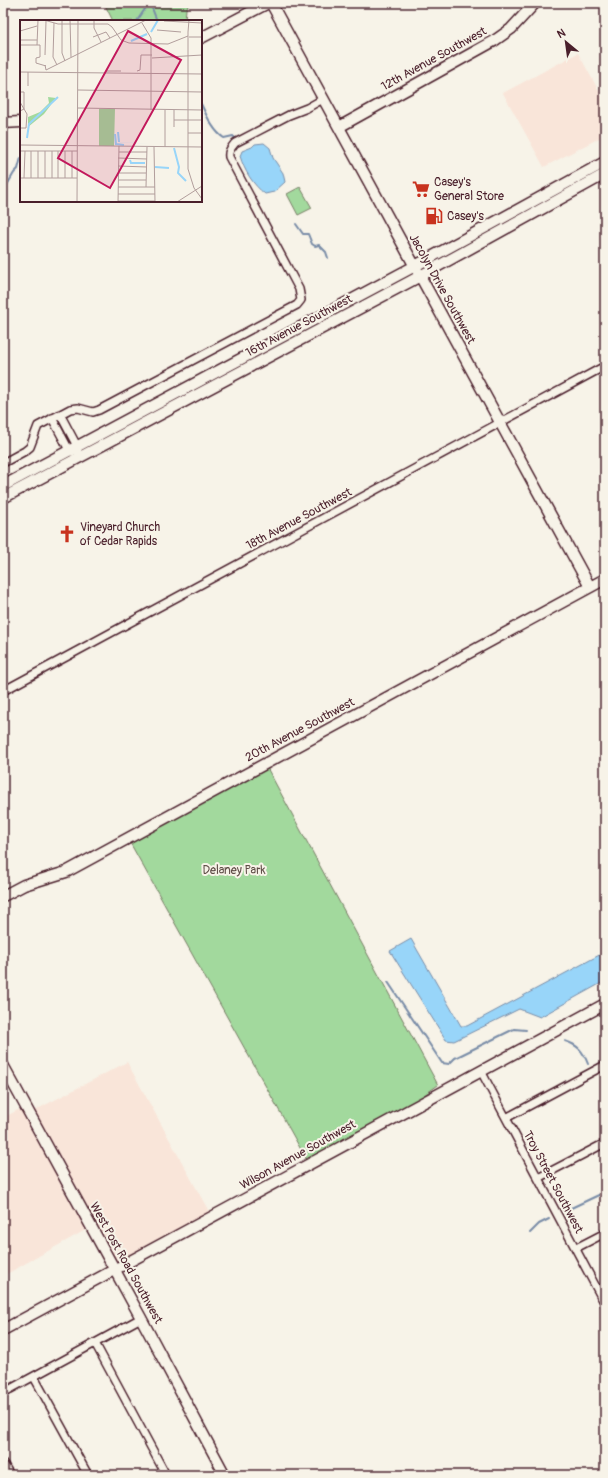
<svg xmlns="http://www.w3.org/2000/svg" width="608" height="1478" viewBox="0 0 608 1478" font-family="Pangolin,sans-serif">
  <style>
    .built { fill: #f9e5d9 }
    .green { fill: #a2d99d; stroke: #767c64 }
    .water { fill: #98d5f9; stroke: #798ca7 }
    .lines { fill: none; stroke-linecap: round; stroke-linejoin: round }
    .stream { stroke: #798ca7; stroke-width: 2 }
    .street-casing { stroke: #4a1f2b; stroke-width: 10 }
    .secondary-casing { stroke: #4a1f2b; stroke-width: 13 }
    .street { stroke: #f7f3e8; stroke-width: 7 }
    .secondary { stroke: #f7f3e8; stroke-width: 10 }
    .labels { text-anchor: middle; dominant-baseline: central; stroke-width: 4; stroke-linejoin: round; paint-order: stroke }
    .street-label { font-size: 12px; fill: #4a1f2b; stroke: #f7f3e8 }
    .poi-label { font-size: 12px; fill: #4a1f2b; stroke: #f7f3e8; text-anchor: start }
    .park-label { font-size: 12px; fill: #604e48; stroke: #f7f3e8 }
    .inset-river { fill: none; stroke: #98d5f9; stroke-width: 2 }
    .inset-road { fill: none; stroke: #b29e9c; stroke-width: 1 }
    .view { fill: #c2185b; fill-opacity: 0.15; stroke: #c2185b; stroke-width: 2 }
    .inset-edge { fill: none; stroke: #4a1f2b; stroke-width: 2 }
  </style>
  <rect width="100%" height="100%" fill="#f7f3e8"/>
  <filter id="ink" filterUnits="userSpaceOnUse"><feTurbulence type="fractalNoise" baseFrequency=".025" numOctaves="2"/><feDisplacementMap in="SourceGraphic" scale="8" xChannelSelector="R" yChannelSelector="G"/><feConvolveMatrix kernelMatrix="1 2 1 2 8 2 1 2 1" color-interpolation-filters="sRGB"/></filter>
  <g filter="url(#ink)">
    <path class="built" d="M578,53L605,102V135L544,167L503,93Z
      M127,1062L212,1217L115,1269L91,1227L3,1276V1118L25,1106L30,1113Z"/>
    <path class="green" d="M104,3H190L186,9L185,21H113Z
      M300,187L312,208L298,215L287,194Z
      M265,764L438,1085L387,1122L309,1164L128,839Z"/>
    <path class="water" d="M264,143L270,148L273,158L283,173L285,182L274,192L265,194C253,185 244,170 240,156L242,151L252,147L255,144Z
      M411,939L461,1026H467L605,952V981L540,1017L519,1009L454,1041L446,1040L390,951Z"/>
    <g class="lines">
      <path class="stream" d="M150,3L157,21
        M137,21L149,3
        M201,104C207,116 213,131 224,138L233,136L235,138
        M3,186L7,185L14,173L18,169L21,158
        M296,224L303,234H308L312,244L315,246L319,245L326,252L328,258
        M388,982L442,1063L449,1064L455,1058L514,1029L526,1030
        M565,1041C578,1045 583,1051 588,1064
        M604,1079L605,1080
        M569,1209L605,1192
        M530,1233L539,1224L549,1219"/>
      <g class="street-casing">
        <path id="street" d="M60,414L77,446L79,458
          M52,418L69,450L72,452
          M3,463L25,451L30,447L38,426L70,409L78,408L93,412L99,410L297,305L301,300L299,289L229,157C228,151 231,148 235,143L289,115L307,108L323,99
          M3,691L605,366
          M481,1071L605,1304
          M506,1118L605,1065
          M538,1178L605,1143
          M576,1248L605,1233
          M95,1343L166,1475
          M34,1377L88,1475
          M3,1393L141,1318
          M3,1463L10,1475"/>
      </g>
      <g class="secondary-casing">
        <path id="secondary" d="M271,3L590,587
          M201,38L268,3
          M3,123L21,122
          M339,127L494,41L511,29L535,3
          M3,486L415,266L605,162
          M3,498L411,281L605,174
          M3,896L24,885L66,872L605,579
          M3,1065L141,1318L225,1475
          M3,1330L605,1004"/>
      </g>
      <use href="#street" class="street"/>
      <use href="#secondary" class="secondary"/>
    </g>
  </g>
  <defs>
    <g id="supermarket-bare" transform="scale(1.38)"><path d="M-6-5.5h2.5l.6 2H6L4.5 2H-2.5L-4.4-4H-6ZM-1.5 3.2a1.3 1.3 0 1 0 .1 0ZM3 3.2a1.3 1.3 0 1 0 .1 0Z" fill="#c8321e" stroke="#f7f3e8" stroke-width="2.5" paint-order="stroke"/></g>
    <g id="fuel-bare" transform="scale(1.38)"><path d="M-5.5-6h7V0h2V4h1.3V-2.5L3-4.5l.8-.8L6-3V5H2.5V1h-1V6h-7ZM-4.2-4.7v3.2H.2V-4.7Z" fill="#c8321e" stroke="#f7f3e8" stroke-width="2.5" paint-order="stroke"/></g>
    <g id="church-bare" transform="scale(1.38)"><path d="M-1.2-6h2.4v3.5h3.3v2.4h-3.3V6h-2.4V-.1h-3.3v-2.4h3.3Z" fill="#c8321e" stroke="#f7f3e8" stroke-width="2.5" paint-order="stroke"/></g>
  </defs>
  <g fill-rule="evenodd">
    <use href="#supermarket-bare" x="421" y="189"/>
    <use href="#fuel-bare" x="434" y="216"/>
    <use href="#church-bare" x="67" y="534"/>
  </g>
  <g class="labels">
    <g class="street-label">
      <text transform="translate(434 59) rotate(-29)">12th Avenue Southwest</text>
      <text transform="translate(442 289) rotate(61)">Jacolyn Drive Southwest</text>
      <text transform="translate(299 326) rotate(-28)">16th Avenue Southwest</text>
      <text transform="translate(299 519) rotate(-28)">18th Avenue Southwest</text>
      <text transform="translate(300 730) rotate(-28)">20th Avenue Southwest</text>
      <text transform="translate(298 1155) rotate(-29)">Wilson Avenue Southwest</text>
      <text transform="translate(553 1182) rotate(62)">Troy Street Southwest</text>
      <text transform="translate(126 1263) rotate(61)">West Post Road Southwest</text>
    </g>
    <g class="poi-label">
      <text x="434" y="182">Casey's<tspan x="434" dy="14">General Store</tspan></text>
      <text x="447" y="216">Casey's</text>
      <text x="80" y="527">Vineyard Church<tspan x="80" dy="14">of Cedar Rapids</tspan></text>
    </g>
    <g class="park-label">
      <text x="234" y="870">Delaney Park</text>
    </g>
  </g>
  <g transform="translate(20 20)">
    <rect width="182" height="182" fill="#f7f3e8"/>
    <path d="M28,77L36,78L24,94L8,107V97L20,92L29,83ZM79,89H95L94,126H79Z" fill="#a2d99d"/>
    <path d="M97,112H99L100,122L131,124L98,122Z" fill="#98d5f9"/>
    <path class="inset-river" d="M131,12L138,0M111,21L127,14M95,114L96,124L104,125M7,118L9,104L38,77M154,128L159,147L158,153L166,161M110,140L111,143H125M135,147L149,148"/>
    <path class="inset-road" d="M24,0L38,4H88L92,7L101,20L109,23L148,24L168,16M42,0V33L45,41M50,0L51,37M74,0V8L81,22M144,1L182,3M34,3L33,37L37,45M122,3L131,18V90M137,10L161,12M0,11L17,6M168,12V149L174,168L182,179M168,12L169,0M73,17L86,12L90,18M169,17H182M0,20H17M0,25H17M17,25L18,0M25,35L26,1M16,38V43L26,46M16,38L20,37V25H17M132,38L182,35M25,45L26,50L126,0M86,51H101M117,51L120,50L121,35H132M0,52L182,54M8,66V52M58,70L182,72M0,72H4V89L7,94L6,108H0M0,82L4,89L0,91M58,88L182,90M154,100H182M154,107V90M168,113H182M0,125L182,127M134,127L135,182M145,127V90M0,131H57M99,132H127M98,138L127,139M98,146L127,147M98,153H126M0,158H57M4,158L5,131M11,158V131M18,158V131M25,158V131M32,158V131M38,158V131M45,158V131M52,158V131M98,160H126M98,167H135M126,167L127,127M98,174H135M98,181H135M57,182L58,0M98,182L99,126M157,182L182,166"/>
    <path class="view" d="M108,11L161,40L90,168L38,138Z"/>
    <rect width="182" height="182" class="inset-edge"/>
  </g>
  <rect width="608" height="1478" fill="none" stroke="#f7f3e8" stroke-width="16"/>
  <rect x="8" y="8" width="592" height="1462" fill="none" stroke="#4a1f2b" stroke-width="1.5" filter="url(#ink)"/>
  <g transform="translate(566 42) rotate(331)" stroke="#f7f3e8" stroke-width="3" paint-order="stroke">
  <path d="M0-3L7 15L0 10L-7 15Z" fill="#4a1f2b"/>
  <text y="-6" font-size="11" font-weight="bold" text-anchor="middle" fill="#4a1f2b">N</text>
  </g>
</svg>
